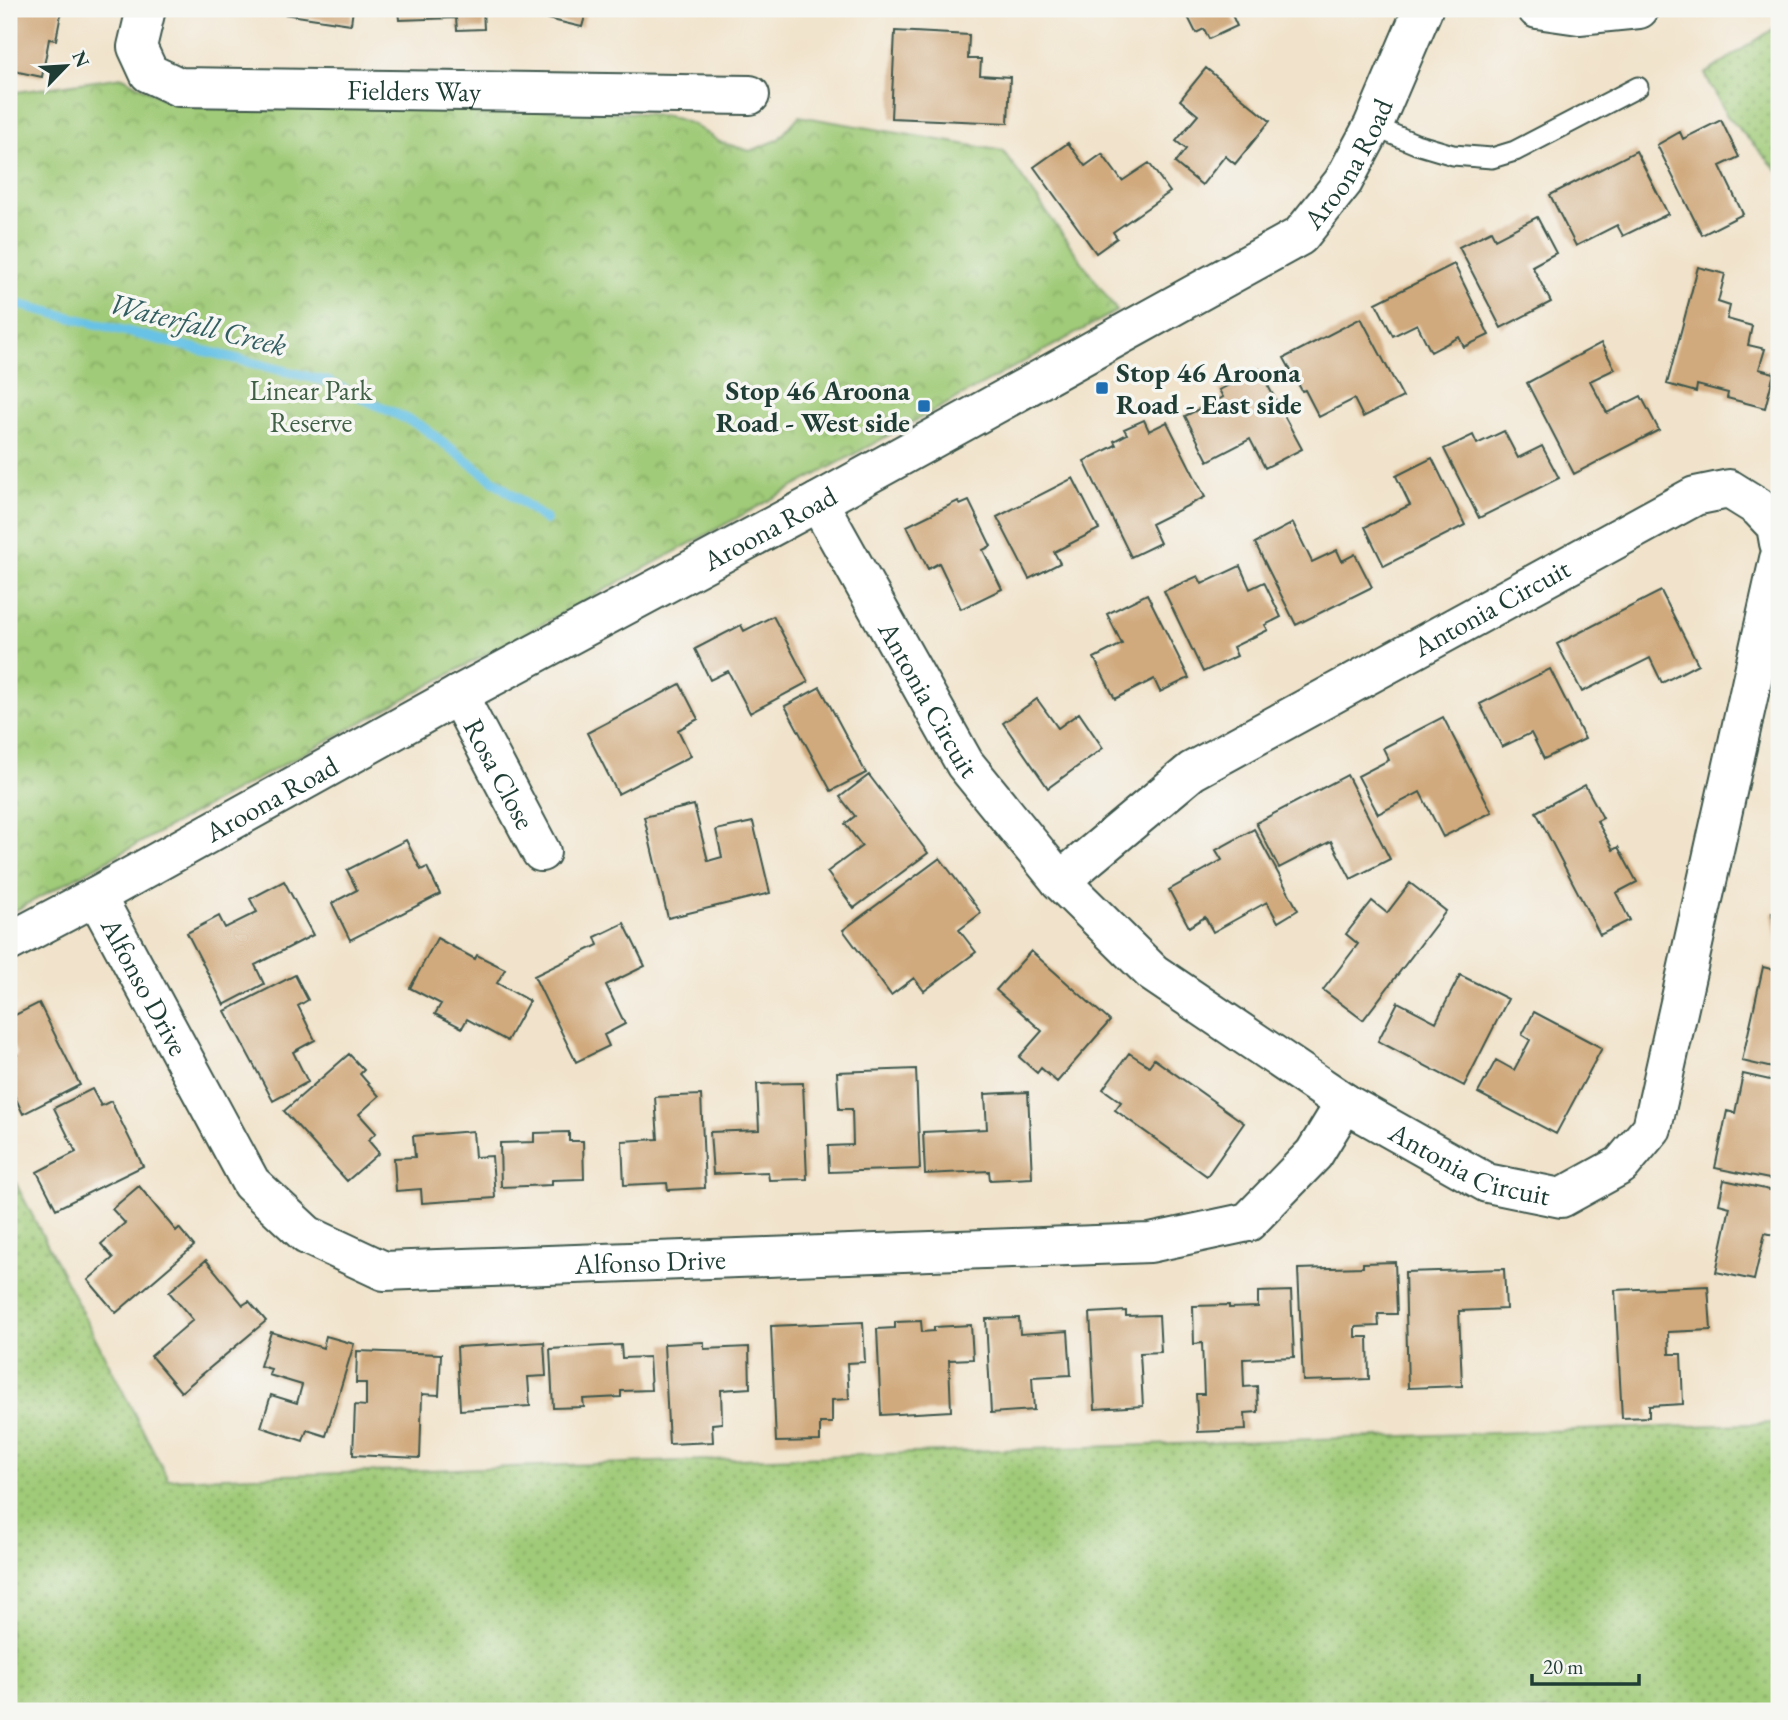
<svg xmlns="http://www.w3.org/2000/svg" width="1788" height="1720" viewBox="0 0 1788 1720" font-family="'EB Garamond',serif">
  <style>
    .grass { fill: url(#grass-dots); stroke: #608456; stroke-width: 2 }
    .park { fill: url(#park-crowns); stroke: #608456; stroke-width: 2 }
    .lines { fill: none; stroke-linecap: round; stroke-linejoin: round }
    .stream { stroke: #68c2e6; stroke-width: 10 }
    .building { fill: #d0a97c }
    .lane-casing { stroke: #3e564b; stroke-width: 23 }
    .street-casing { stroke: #3e564b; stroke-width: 42 }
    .secondary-casing { stroke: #3e564b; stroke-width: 42 }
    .lane { stroke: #fff; stroke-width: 19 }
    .street { stroke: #fff; stroke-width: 38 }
    .secondary { stroke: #fff; stroke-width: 38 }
    .poi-dot { fill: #1f6fb2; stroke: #f6f6f2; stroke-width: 2.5 }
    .labels { text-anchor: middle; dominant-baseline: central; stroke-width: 7; stroke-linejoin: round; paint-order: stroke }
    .street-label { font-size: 28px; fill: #1f3d34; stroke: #f6f6f2 }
    .poi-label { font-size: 28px; font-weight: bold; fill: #1f3d34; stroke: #f6f6f2; text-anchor: start }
    .park-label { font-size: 28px; fill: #3f6045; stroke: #f6f6f2 }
    .water-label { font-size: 30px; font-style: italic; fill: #315e60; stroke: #f6f6f2 }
  </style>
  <defs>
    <pattern id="grass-dots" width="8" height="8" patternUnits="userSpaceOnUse" patternTransform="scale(1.75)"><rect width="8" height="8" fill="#a0cb78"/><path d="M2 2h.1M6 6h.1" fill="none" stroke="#82a663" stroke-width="1.8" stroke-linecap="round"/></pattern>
    <pattern id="park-crowns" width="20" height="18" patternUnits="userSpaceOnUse" patternTransform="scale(1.75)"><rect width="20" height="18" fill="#a0cb78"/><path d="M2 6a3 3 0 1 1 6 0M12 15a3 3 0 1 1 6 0" fill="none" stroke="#82a663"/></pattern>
  </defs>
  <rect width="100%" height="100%" fill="#f6f6f2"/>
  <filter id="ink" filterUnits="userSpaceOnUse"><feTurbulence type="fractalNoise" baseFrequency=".0143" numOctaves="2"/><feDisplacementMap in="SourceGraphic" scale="14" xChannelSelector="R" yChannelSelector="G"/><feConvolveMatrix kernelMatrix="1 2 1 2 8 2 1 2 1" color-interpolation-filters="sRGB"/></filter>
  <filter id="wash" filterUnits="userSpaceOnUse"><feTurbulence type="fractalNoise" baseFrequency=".00686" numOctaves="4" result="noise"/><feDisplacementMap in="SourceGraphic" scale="28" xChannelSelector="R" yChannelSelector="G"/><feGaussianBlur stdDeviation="1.57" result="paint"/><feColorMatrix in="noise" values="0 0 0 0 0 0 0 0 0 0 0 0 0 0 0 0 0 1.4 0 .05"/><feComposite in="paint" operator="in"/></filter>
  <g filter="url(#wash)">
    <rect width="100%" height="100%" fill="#f1e3cb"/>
    <path class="grass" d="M1779,25V172L1727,116L1705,74Z
      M9,1170L168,1479L1779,1423V1711H9Z"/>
    <path class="park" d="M123,77L165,100L638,113L668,116L692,124L720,142L750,151L778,140L799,116L1003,151L1117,311L9,914V93Z"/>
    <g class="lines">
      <path class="stream" d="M9,302L329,382L421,426L546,520"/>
    </g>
    <g id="blocks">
      <path class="building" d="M9,9H62L56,40L49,39L42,77L9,70Z
        M256,9H353L351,24L256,10Z
        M398,9H483L484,29L457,30L456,18L399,20Z
        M505,9H587L582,27Z
        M1184,9H1233L1235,13L1232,15L1237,26L1209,39L1204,29L1196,33Z
        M895,31L969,35L968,59H981L980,75L1010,77L1008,123L891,118Z
        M1206,68L1270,121L1235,164L1225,156L1202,185L1175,163L1186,149L1176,141L1198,115L1180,100Z
        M1721,120L1739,157L1720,166L1743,214L1702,235L1657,145L1680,132L1683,139Z
        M1068,143L1085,166L1102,154L1122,181L1149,163L1170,192L1113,232L1117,238L1096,253L1034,167Z
        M1636,151L1668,214L1623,236L1617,225L1576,246L1550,195Z
        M1537,217L1556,253L1532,266L1551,302L1501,328L1459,247L1491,231L1495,239Z
        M1454,264L1489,335L1464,347L1459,337L1431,352L1417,324L1393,336L1376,303Z
        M1698,267L1725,274L1718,302L1730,306L1727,319L1752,326L1748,345L1765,349L1759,369L1774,373L1765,408L1727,398L1728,393L1697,385L1696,392L1667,384Z
        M1361,318L1403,397L1363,417L1354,399L1319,417L1305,390L1302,391L1284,358Z
        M1601,343L1615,369L1590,381L1607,413L1641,396L1659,430L1574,474L1527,383Z
        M1259,369L1302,449L1265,468L1250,439L1208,461L1185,416L1223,397L1219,390Z
        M1144,420L1149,431L1167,422L1205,497L1151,524L1160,543L1131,557L1084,461L1116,445L1114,441L1127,434L1124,429Z
        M1504,431L1518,458L1542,446L1559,478L1479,518L1444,449L1473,435L1477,444Z
        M1432,458L1465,525L1384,566L1365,527L1410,505L1396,476Z
        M1073,478L1099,529L1054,552L1060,563L1029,579L997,517Z
        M958,501L960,505L969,501L991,546L983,550L1002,589L961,609L939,563L928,569L907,526Z
        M1293,523L1312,562L1337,550L1342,561L1355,554L1372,587L1296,625L1255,543Z
        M1240,566L1250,589L1264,582L1281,617L1265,625L1268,630L1233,647L1237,656L1203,672L1164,591L1198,576L1202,584Z
        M1661,591L1698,664L1662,683L1650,658L1582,692L1557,644Z
        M1147,594L1189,678L1160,692L1154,679L1115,699L1094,658L1122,644L1107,614Z
        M773,616L808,682L750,713L728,671L710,680L695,649L741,625L744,631Z
        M1550,669L1585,739L1544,759L1531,733L1502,747L1480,704Z
        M680,684L698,719L678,730L691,756L618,794L587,733Z
        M820,687L866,773L831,791L785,706Z
        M1037,699L1058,728L1079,713L1103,748L1048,788L1003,723Z
        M1443,717L1492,812L1443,837L1420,792L1378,814L1358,776L1389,760L1383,748Z
        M869,775L928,853L854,908L827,872L862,846L845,824L855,816L840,797Z
        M1347,775L1390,859L1351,879L1331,841L1279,868L1256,823Z
        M1585,785L1603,818L1597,821L1613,850L1618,847L1637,882L1616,893L1630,920L1600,935L1536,812Z
        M694,805L708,861L722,857L716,830L753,822L770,893L668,918L644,817Z
        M1254,829L1298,910L1278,922L1267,902L1213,932L1205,917L1189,927L1169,890L1222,860L1216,850Z
        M406,840L421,870L427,867L440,894L350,940L332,903L357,890L347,870Z
        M940,858L981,913L959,930L976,952L924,991L914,978L891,995L843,930Z
        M284,881L313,935L255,965L264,984L224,1005L187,933L219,916L225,928L257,912L250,899Z
        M1410,883L1446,911L1363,1020L1323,990L1358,944L1346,934L1372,901L1387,913Z
        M1779,911V952H1778L1772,913Z
        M624,923L645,966L606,985L625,1024L604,1035L609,1046L576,1062L534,976L598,945L595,937Z
        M437,938L475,959L477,955L505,969L497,983L529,1001L507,1041L467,1019L462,1028L435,1014L441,1004L410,988Z
        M1031,951L1110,1021L1057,1082L1041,1068L1037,1073L1019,1057L1042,1031L996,990Z
        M1763,967L1779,971V1059L1777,1069L1742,1061Z
        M295,975L308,1000L298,1006L315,1040L293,1052L308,1082L273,1101L225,1011Z
        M1460,975L1508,999L1464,1086L1378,1041L1398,1002L1436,1022Z
        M39,1003L80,1085L23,1114L9,1084V1060L17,1055L9,1039V1018Z
        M1534,1012L1602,1048L1556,1134L1478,1093L1496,1060L1514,1070L1530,1040L1522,1035Z
        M1129,1053L1149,1066L1154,1059L1244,1123L1207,1176L1115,1110L1121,1102L1103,1089Z
        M349,1054L364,1070L360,1074L379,1096L359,1114L376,1133L368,1140L379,1153L347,1181L284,1111Z
        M916,1069L920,1169L829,1172L828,1146L853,1145L852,1109H839L837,1072Z
        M1743,1074L1779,1082V1181L1715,1168L1727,1111L1735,1113Z
        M803,1083L807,1179L769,1180L768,1172L713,1174L710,1132L759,1130L757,1084Z
        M92,1089L101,1106L111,1101L143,1166L56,1209L37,1172L76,1152L54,1108Z
        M1028,1092L1032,1178L990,1180L989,1171L925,1174L923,1132L987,1129L985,1094Z
        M701,1095L705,1188L668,1190L667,1183L624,1185L622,1141L658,1139L655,1097Z
        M473,1131L475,1157L492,1156L495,1198L422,1203L421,1189L396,1191L394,1158L415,1157L413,1136Z
        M569,1132V1141H583L584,1179L552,1180V1185L501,1187L500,1143L534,1142V1133Z
        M1724,1180L1779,1192V1236L1765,1233L1754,1280L1716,1272L1730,1207L1719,1204Z
        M139,1186L176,1231L179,1228L194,1246L116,1313L88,1280L113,1258L101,1244L125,1223L112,1209Z
        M206,1260L243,1305L249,1301L266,1321L181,1392L151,1356L193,1320L169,1292Z
        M1395,1262L1397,1314H1378L1379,1326L1355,1327V1337H1368L1369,1379L1303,1381L1298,1269L1363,1267V1263Z
        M1504,1269L1506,1309L1459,1311L1462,1386L1408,1388L1405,1272Z
        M1708,1286L1711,1330L1668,1332L1669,1354H1681L1683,1404L1649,1406V1417L1622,1418L1615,1290Z
        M1291,1291L1294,1357L1243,1359L1244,1387L1257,1386L1258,1412L1245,1413L1246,1430L1198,1432L1196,1394H1204L1202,1343L1194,1344L1193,1306L1229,1305V1308L1258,1307V1292Z
        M1126,1311V1316L1159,1315L1161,1352L1140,1353L1143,1406L1095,1409L1090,1313Z
        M1019,1318L1020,1334L1068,1331L1071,1375L1032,1377L1034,1410L991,1413L986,1319Z
        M921,1321L922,1332L934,1331V1327L971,1325L973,1359L949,1360L951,1411L881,1415L877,1329L895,1328V1322Z
        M863,1322L865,1362L847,1363L849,1399L832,1400V1423H820V1441L776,1442L771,1326Z
        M271,1332L323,1348L326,1336L354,1344L326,1436L307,1430L303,1441L261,1427L271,1395L297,1403L302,1385L269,1375L271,1369L260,1366Z
        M544,1342L546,1376L528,1377L530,1406L460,1410L457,1347Z
        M704,1342V1349L749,1347L750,1388L721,1390L722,1423L712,1424L713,1442L669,1444L664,1344Z
        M621,1345L622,1358L649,1357L651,1390L621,1391V1397L583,1399L584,1407L553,1408L550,1349Z
        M357,1351L441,1354L439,1395L422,1394L420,1458L353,1455L355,1405L366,1406V1383H356Z"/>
    </g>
  </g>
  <g filter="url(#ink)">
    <use href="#blocks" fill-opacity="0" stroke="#3e564b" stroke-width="2"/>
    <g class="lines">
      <g class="lane-casing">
        <path id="lane" d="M1373,126L1416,144L1453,155L1492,158L1515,151L1638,87"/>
      </g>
      <g class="street-casing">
        <g id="street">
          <path id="s1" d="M146,9L137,47L149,73L179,87L750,95"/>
          <path id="s2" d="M818,502L965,764L1060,881L1153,973L1345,1103L1487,1183L1561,1198L1621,1165L1652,1128L1779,559"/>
          <path id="s3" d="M458,695L541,852"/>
          <path id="s4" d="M1060,881L1192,771L1695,496L1729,489L1758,507L1776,526L1779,543"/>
          <path id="s5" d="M96,896L251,1183L307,1235L384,1271L1150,1243L1248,1222L1314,1154L1345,1103"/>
          <path id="s6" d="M9,942L96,896L458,695L818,502L1300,236L1343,182L1373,126L1423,9"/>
        </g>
      </g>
      <g class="secondary-casing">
        <path id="secondary" d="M1537,9L1579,15L1639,9"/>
      </g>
      <use href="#lane" class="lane"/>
      <use href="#street" class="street"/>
      <use href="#secondary" class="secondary"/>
    </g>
  </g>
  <g class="poi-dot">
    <rect x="1095" y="381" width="14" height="14" rx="3.5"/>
    <rect x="917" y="399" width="14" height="14" rx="3.5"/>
  </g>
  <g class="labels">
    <g class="street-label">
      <text stroke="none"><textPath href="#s1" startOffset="336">Fielders Way</textPath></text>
      <text stroke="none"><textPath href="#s6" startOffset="1559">Aroona Road</textPath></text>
      <text stroke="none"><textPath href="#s6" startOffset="866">Aroona Road</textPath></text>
      <text stroke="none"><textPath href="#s4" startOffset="513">Antonia Circuit</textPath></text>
      <text stroke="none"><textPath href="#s2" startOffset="226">Antonia Circuit</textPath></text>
      <text stroke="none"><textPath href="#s3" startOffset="89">Rosa Close</textPath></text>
      <text stroke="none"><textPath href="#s6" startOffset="299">Aroona Road</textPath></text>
      <text stroke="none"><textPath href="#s5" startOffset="103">Alfonso Drive</textPath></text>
      <text stroke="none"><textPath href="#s2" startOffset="954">Antonia Circuit</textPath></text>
      <text stroke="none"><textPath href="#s5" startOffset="754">Alfonso Drive</textPath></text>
    </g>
    <g class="poi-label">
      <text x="1116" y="372">Stop 46 Aroona<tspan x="1116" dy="32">Road - East side</tspan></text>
      <text x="910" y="390" text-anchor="end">Stop 46 Aroona<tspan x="910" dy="32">Road - West side</tspan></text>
    </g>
    <g class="park-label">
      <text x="311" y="390">Linear Park<tspan x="311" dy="32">Reserve</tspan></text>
    </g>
    <g class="water-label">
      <text transform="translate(198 324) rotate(14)">Waterfall Creek</text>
    </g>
  </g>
  <rect width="1788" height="1720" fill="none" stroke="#f6f6f2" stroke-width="35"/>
  <g transform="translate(66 66) rotate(65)" stroke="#f6f6f2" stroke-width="5" paint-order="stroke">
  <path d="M0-5L12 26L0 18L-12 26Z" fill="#1f3d34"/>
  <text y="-10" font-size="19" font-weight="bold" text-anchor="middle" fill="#1f3d34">N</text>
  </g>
  <path d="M1532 1674v10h107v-10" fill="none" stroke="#1f3d34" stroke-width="3.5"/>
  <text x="1543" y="1674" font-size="21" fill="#1f3d34" stroke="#f6f6f2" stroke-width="5" paint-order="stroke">20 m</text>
</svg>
